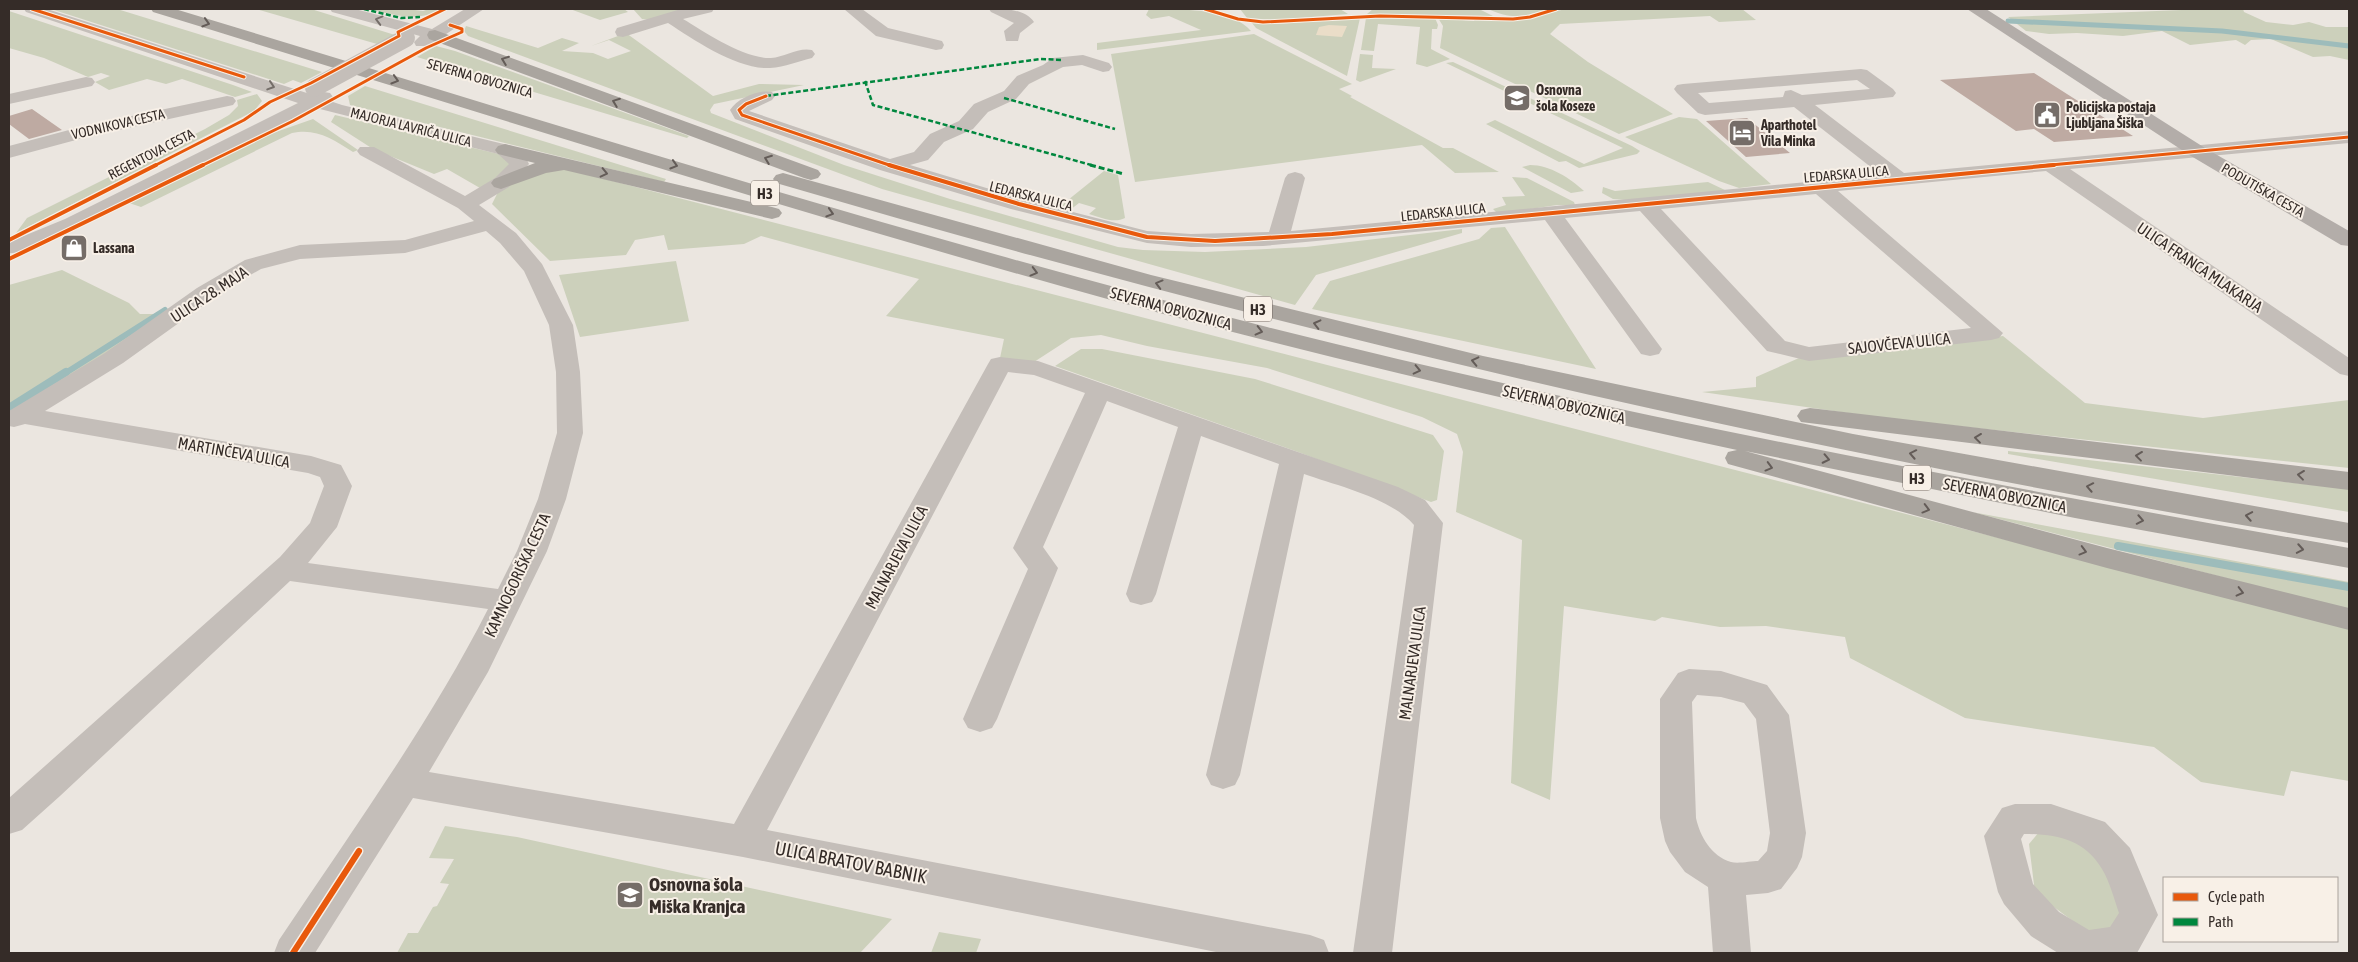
<svg xmlns="http://www.w3.org/2000/svg" width="2358" height="962" viewBox="0 0 2358 962" font-family="'Asap Condensed',sans-serif">
  <style>
    .green { fill: #ccd0bb }
    .sand { fill: #eaddc8 }
    .lines { fill: none; stroke-linecap: round; stroke-linejoin: round }
    .stream-far2 { stroke: #9dbcbb; stroke-width: 5 }
    .stream-far1 { stroke: #9dbcbb; stroke-width: 6 }
    .stream { stroke: #9dbcbb; stroke-width: 8 }
    .building { fill: #beaaa2 }
    .minor { fill: #c4beb9; fill-rule: evenodd }
    .major { fill: #b3ada9; fill-rule: evenodd }
    .highway { fill: #aaa59f; fill-rule: evenodd }
    .minor-bridge { stroke: #c4beb9; stroke-width: 18 }
    .quiet-far1 { stroke: #00873e; stroke-width: 2.5; stroke-dasharray: 5 2.5; stroke-linecap: butt }
    .quiet { stroke: #00873e; stroke-width: 3; stroke-dasharray: 6 3; stroke-linecap: butt }
    .cycleway-far2-casing { stroke: #f8f0e7; stroke-width: 5 }
    .cycleway-far1-casing { stroke: #f8f0e7; stroke-width: 6 }
    .cycleway-casing { stroke: #f8f0e7; stroke-width: 9 }
    .cycleway-far2 { stroke: #e8590c; stroke-width: 3 }
    .cycleway-far1 { stroke: #e8590c; stroke-width: 4 }
    .cycleway { stroke: #e8590c; stroke-width: 6 }
    .oneway { stroke: #756e69 }
    .oneway2 { stroke: #645c58 }
    .labels { text-anchor: middle; dominant-baseline: central; stroke-width: 4; stroke-linejoin: round; paint-order: stroke }
    .far-street-label { font-size: 14px; fill: #352c28; stroke: #f8f0e7 }
    .far-poi-label { font-size: 14px; font-weight: bold; fill: #352c28; stroke: #f8f0e7; text-anchor: start }
    .shield { fill: #f8f0e7; stroke: #706761; stroke-width: 1 }
    .shield-label { font-size: 15px; font-weight: bold; fill: #352c28 }
    .street-label { font-size: 16px; fill: #352c28; stroke: #f8f0e7 }
    .near-street-label { font-size: 19px; fill: #352c28; stroke: #f8f0e7 }
    .near-poi-label { font-size: 19px; font-weight: bold; fill: #352c28; stroke: #f8f0e7; text-anchor: start }
  </style>
  <rect width="100%" height="100%" fill="#ebe6e0"/>
  <path class="green" d="M51,9H117L322,72L301,83L293,80L284,84Z
    M256,9H311L395,35L377,44Z
    M370,9H407L423,11L429,9H443C417,22 397,16 370,9Z
    M570,9H624L628,12L600,20Z
    M633,9H682L681,12L651,20L642,19Z
    M1149,9C1177,9 1232,8 1251,31L1097,50V43L1201,30L1169,16L1151,19L1146,15Z
    M1240,9H1340L1348,14L1274,20L1247,18Z
    M1373,9H1479L1493,16L1367,14Z
    M1488,9H1548C1522,17 1513,20 1488,9Z
    M1565,9H1742L1756,20L1719,22L1710,16L1560,24L1550,34L1588,62L1673,114L1619,134L1440,48L1443,26L1438,18L1474,21L1475,19H1528Z
    M2206,9H2243L2244,12L2266,22L2293,25L2309,22L2326,27H2349V60L2330,56L2313,57L2271,39L2251,40L2245,45L2236,40L2190,45L2162,31L2123,36L2077,33L2049,34L2026,31L2008,17Z
    M9,11L233,85L252,92L235,97L182,79L166,84L147,79L109,90L95,82L110,76L101,73L88,77L44,58L9,48Z
    M1360,18L1347,76L1256,28L1252,23L1277,24Z
    M1366,18H1435L1438,25L1437,29H1432L1431,49L1450,59L1427,67L1416,64L1420,27L1378,24L1374,51L1361,50Z
    M466,26L538,48L562,38L579,43L562,51L593,53L608,59L631,51L609,40L591,46L626,33L713,96L759,84L804,85L714,104L710,110L711,113L844,165L950,199L1118,247L1143,250L1205,252L1306,247L1462,229V233L1316,275L1295,305L882,189L468,36L464,31Z
    M1254,34L1352,84L1339,89L1352,96L1350,97L1443,148H1453L1499,172L1455,173L1422,145L1135,182L1111,54Z
    M436,46L455,51L689,136L687,138L417,57Z
    M1360,54L1373,55L1372,68L1396,69L1360,82L1356,80Z
    M1453,62L1632,146L1640,151L1637,154L1579,168L1566,161L1559,162L1486,124L1495,120L1584,164L1623,148L1446,63Z
    M365,86L666,179L664,182L350,105L348,96Z
    M257,94L262,101L254,111L16,233L27,218L205,129L229,115L238,106L237,100Z
    M335,115L507,156L516,165L480,188L447,169L434,174L373,149L331,122Z
    M1679,117L1697,119L1771,184L1739,188L1719,181L1625,137Z
    M313,119L358,150L353,152C332,139 317,128 292,133L141,207L129,203L273,133Z
    M1530,165C1550,165 1570,178 1584,191L1571,193L1522,167Z
    M562,168L2349,628V781L2291,771L2284,796L2201,782L2154,747L1965,718L1850,658L1845,637L1766,626L1720,627L1662,617L1655,621L1564,606L1550,800L1511,783L1522,540L1456,512L1463,452L1457,434L1422,417L1267,368L1147,346L1101,335L1071,338L1034,362L1000,358L1004,339L886,316L919,279L761,236L744,244L668,250L664,235L635,240L626,255L550,261L492,204L499,190L520,179Z
    M1104,171L1118,175L1125,218C1114,224 1100,217 1089,214L1096,208L1079,203L1070,210L1029,200L1033,196L1063,204Z
    M1512,177L1527,178L1574,202L1575,205H1557L1498,214L1493,209L1506,205L1502,197L1525,196Z
    M1708,182L1727,191L1626,200L1613,199L1602,193L1603,187L1615,191Z
    M1505,227L1596,369L1312,309L1330,281L1479,239L1491,228Z
    M676,261L689,321L580,337L559,275Z
    M62,270L129,303L140,314H178L127,350L9,422V285Z
    M2003,336L2085,403L2203,418L2349,400V468L1883,418L1702,392L1756,387V377L1799,358L1827,357Z
    M1081,349H1102L1255,379L1433,435L1444,451L1437,500L1431,502L1298,452L1055,366Z
    M2008,451L2349,489V512L2008,454Z
    M1972,512L2349,582V610Z
    M445,826L517,837L892,919L860,953H397L408,933H418L433,907L437,906L449,884L440,883L454,859L429,858Z
    M2039,832L2074,836L2103,854L2123,906L2113,928L2089,933L2035,893L2029,844Z
    M939,932L981,939L976,953H931Z"/>
  <path class="sand" d="M1329,25L1347,26L1342,37L1316,35L1319,27Z"/>
  <g class="lines">
    <path class="stream-far2" d="M2008,21L2222,31L2349,46"/>
    <path class="stream-far1" d="M64,374L165,310"/>
    <path class="stream" d="M9,408L66,372
      M2118,546L2349,587"/>
  </g>
  <path class="building" d="M2034,73L2133,136L2054,142L2034,129L2016,131L1940,80Z
    M32,109L62,130L29,139L9,124V116Z
    M1747,118L1790,153L1746,157L1706,121Z"/>
  <g class="lines">
    <path class="minor" d="M24,9H47L313,95L324,92L330,93L333,97L330,101L342,105L512,146L524,154L529,164L509,187L479,205L516,233L542,264L573,325L580,372L583,433L566,499L547,551L488,672L429,772L734,824L988,364L991,359L1000,357L1038,361L1398,487L1425,500L1443,523L1392,953H1353L1414,525C1391,498 1338,486 1304,474L1240,775L1235,785L1223,789L1211,785L1206,775L1279,464L1201,436L1156,594L1152,602L1141,605L1130,602L1126,594L1178,427L1107,401L1043,547L1058,568L997,719L992,728L980,732L968,728L963,719L1028,569L1013,548L1085,393L1034,375L1008,372L767,830L1310,935L1324,940L1329,953H1221L743,857L413,798L315,953H274L279,940C351,832 429,725 488,609L290,581L60,796L22,830L9,834V798L280,557L310,523L324,486L320,477L308,473L25,424L14,427L9,426V411L105,353L197,288L245,260L300,245L405,240L474,221L458,208L360,155L357,151L360,147H374L465,196L495,178L509,164L498,154L316,108C277,128 30,259 9,253V242L65,219L298,103L26,12ZM486,231L500,243L524,271L549,325L556,372L557,433L538,499L517,551L498,589L308,563L337,527L352,486L341,465L311,456L45,411L123,363L229,287L261,269L300,259L405,253Z
      M330,9H355L432,29L465,9H484L428,46H416L414,42L420,36L332,12Z
      M681,9H714L712,12L683,19C705,32 744,59 771,58C785,57 798,47 812,50L815,54L812,58C799,61 785,67 770,68C738,70 694,40 668,23L623,37L617,36L615,32L617,28Z
      M844,9H862L888,28L942,41L944,45L942,49L936,50L876,36Z
      M989,9C1003,8 1025,9 1034,22L1020,33L1018,41H1006L1004,31L1014,23L991,12Z
      M1083,55L1109,63L1112,67L1109,71L1103,72L1082,65L1063,67L1029,84L1016,99L988,112L973,129L944,142L928,160L910,165L1026,200L1147,231L1191,234L1269,232L1285,178L1288,174L1295,172L1302,174L1305,178L1291,231L1881,175L1794,107L1705,115L1698,113L1677,93L1674,89L1677,85L1683,84L1861,69L1867,70L1893,89L1896,93L1893,97L1815,105L1904,173L2349,131V143L2070,169L2349,358V376L2340,374L2046,171L1838,191L2003,333L1999,338L1991,340L1809,361L1767,351L1640,211L1565,218L1662,349L1659,354L1650,356L1641,354L1545,220L1263,246L1191,247L1147,243L1011,209L880,170L735,119L730,110C738,98 759,89 772,92L775,96L772,100L749,111L890,159L914,152L930,134L959,121L974,104L1004,91L1017,76L1043,65L1053,58ZM1857,80L1870,89L1802,95L1791,90L1785,91L1783,97L1709,103L1698,93ZM1816,194L1971,328L1809,347L1785,341L1661,209Z
      M86,77L92,78L95,82L92,86L9,104V94Z
      M227,96L233,97L236,101L233,105L87,137L9,158V146L84,126Z
      M1689,669L1721,671L1767,685L1789,715L1806,833L1802,857L1797,868L1781,889L1768,893L1746,895L1751,953H1713L1708,887L1685,872L1670,852L1665,841L1660,818V699L1678,673ZM1697,695L1721,697L1744,703L1756,719L1770,833L1767,851L1758,861C1751,861 1738,864 1731,862C1711,856 1700,836 1696,818L1692,702Z
      M2015,804H2051L2105,822L2130,848L2158,915L2137,953H2058L2031,936L2004,904L1998,892L1984,836L2002,808ZM2024,834C2056,834 2084,839 2102,869C2110,882 2114,899 2119,913L2110,927L2089,930L2059,912L2033,884L2021,839Z"/>
    <path class="major" d="M1967,9H1986L2205,148L2349,231V246L2341,245L2191,156Z"/>
    <path class="highway" d="M151,9H175C538,119 900,234 1267,327C1624,417 1987,484 2349,548V568L2075,518L1745,451L2107,548L2349,608V630L2107,568L1728,464L1725,458L1728,452L1737,450C1527,405 1318,356 1111,300C789,211 472,110 153,12Z
      M435,30L818,170L821,174L818,178L811,180L804,178L429,39L427,35L429,31Z
      M505,144L772,207L779,209L782,213L779,217L772,219L564,170L546,173L501,189L494,187L491,183L494,179L535,163L498,154L495,150L498,146Z
      M783,173L1151,275L1483,356L1853,434L2349,523V543C1818,456 1293,335 776,183L773,179L776,175Z
      M1810,408L2349,472V490L1801,422L1797,416L1801,410Z"/>
    <path class="minor-bridge" d="M314,88L406,38"/>
    <path class="quiet-far1" d="M364,9L401,18L420,17
      M865,81L873,105L1095,166
      M766,96L1041,59L1063,60
      M1004,98L1115,129"/>
    <path class="quiet" d="M1090,165L1124,174"/>
    <g class="cycleway-far2-casing">
      <path id="cycleway-far2" d="M32,9L244,77
        M1205,9L1238,19L1263,22L1380,16L1513,19L1530,17L1556,9
        M766,96L746,104L739,110L742,115L892,166
        M154,166L244,120L270,102L311,83L399,36L398,32L445,9
        M201,166L293,121L426,48L462,32V29L450,25
        M2040,166L2349,137"/>
    </g>
    <g class="cycleway-far1-casing">
      <path id="cycleway-far1" d="M889,165L1019,204L1147,237L1215,241L1332,234L2054,165
        M9,240L156,165
        M9,259L203,165"/>
    </g>
    <g class="cycleway-casing">
      <path id="cycleway" d="M293,953L359,851"/>
    </g>
    <use href="#cycleway-far2" class="cycleway-far2"/>
    <use href="#cycleway-far1" class="cycleway-far1"/>
    <use href="#cycleway" class="cycleway"/>
  </g>
  <defs><path id="oneway-chevron" d="M-2-3.5L2.5 0L-2 3.5" fill="none" stroke-width="1.6" stroke-linecap="round" stroke-linejoin="round" transform="scale(1.25)"/></defs>
  <g class="oneway">
    <use href="#oneway-chevron" transform="translate(379 20) rotate(-165)"/>
    <use href="#oneway-chevron" transform="translate(271 86) rotate(18)"/>
  </g>
  <g class="oneway2">
    <use href="#oneway-chevron" transform="translate(206 23) rotate(17)"/>
    <use href="#oneway-chevron" transform="translate(505 60) rotate(-159)"/>
    <use href="#oneway-chevron" transform="translate(395 80) rotate(17)"/>
    <use href="#oneway-chevron" transform="translate(616 102) rotate(-159)"/>
    <use href="#oneway-chevron" transform="translate(768 159) rotate(-159)"/>
    <use href="#oneway-chevron" transform="translate(674 165) rotate(17)"/>
    <use href="#oneway-chevron" transform="translate(604 173) rotate(13)"/>
    <use href="#oneway-chevron" transform="translate(830 213) rotate(17)"/>
    <use href="#oneway-chevron" transform="translate(1034 272) rotate(15)"/>
    <use href="#oneway-chevron" transform="translate(1159 284) rotate(-165)"/>
    <use href="#oneway-chevron" transform="translate(1317 324) rotate(-166)"/>
    <use href="#oneway-chevron" transform="translate(1259 331) rotate(14)"/>
    <use href="#oneway-chevron" transform="translate(1475 361) rotate(-167)"/>
    <use href="#oneway-chevron" transform="translate(1417 370) rotate(13)"/>
    <use href="#oneway-chevron" transform="translate(1978 438) rotate(-173)"/>
    <use href="#oneway-chevron" transform="translate(1913 454) rotate(-169)"/>
    <use href="#oneway-chevron" transform="translate(2139 456) rotate(-173)"/>
    <use href="#oneway-chevron" transform="translate(1826 459) rotate(12)"/>
    <use href="#oneway-chevron" transform="translate(1769 467) rotate(15)"/>
    <use href="#oneway-chevron" transform="translate(2301 475) rotate(-173)"/>
    <use href="#oneway-chevron" transform="translate(2090 487) rotate(-169)"/>
    <use href="#oneway-chevron" transform="translate(1926 509) rotate(15)"/>
    <use href="#oneway-chevron" transform="translate(2249 516) rotate(-170)"/>
    <use href="#oneway-chevron" transform="translate(2140 520) rotate(11)"/>
    <use href="#oneway-chevron" transform="translate(2300 549) rotate(10)"/>
    <use href="#oneway-chevron" transform="translate(2083 551) rotate(15)"/>
    <use href="#oneway-chevron" transform="translate(2240 592) rotate(14)"/>
  </g>
  <defs>
    <g id="school-square" transform="scale(1.4375)"><rect x="-9" y="-9" width="18" height="18" rx="4" fill="#756d68" stroke="#f8f0e7"/><path d="M0-5L7-2L0 1L-7-2ZM-4 1L0 2.5L4 1V4Q0 6-4 4Z" fill="#fff"/></g>
    <g id="civic-square" transform="scale(1.4375)"><rect x="-9" y="-9" width="18" height="18" rx="4" fill="#756d68" stroke="#f8f0e7"/><path d="M-.6-6.5H3V-4.5H.6V-3L4-1V1h2V6H-6V1h2V-1L-.6-3ZM-1.2 2.5V6h2.4V2.5Z" fill="#fff"/></g>
    <g id="hotel-square" transform="scale(1.4375)"><rect x="-9" y="-9" width="18" height="18" rx="4" fill="#756d68" stroke="#f8f0e7"/><path d="M-6-4.5h1.5V1H6V5H4.5V3h-9V5H-6ZM-4 0a1.8 1.8 0 1 1 3.6 0ZM.5 0V-2.5h3Q6-2.5 6 0Z" fill="#fff"/></g>
    <g id="shop-square" transform="scale(1.4375)"><rect x="-9" y="-9" width="18" height="18" rx="4" fill="#756d68" stroke="#f8f0e7"/><path d="M-5-2.5h2.3a2.7 3.5 0 0 1 5.4 0H5L5.5 6h-11ZM-1.5-2.5h3a1.5 2.3 0 0 0-3 0Z" fill="#fff"/></g>
  </defs>
  <g fill-rule="evenodd">
    <use href="#school-square" x="1517" y="98"/>
    <use href="#civic-square" x="2047" y="115"/>
    <use href="#hotel-square" x="1742" y="133"/>
    <use href="#shop-square" x="74" y="248"/>
    <use href="#school-square" x="630" y="895"/>
  </g>
  <g class="labels">
    <g class="far-street-label">
      <text transform="translate(480 78) rotate(16)">SEVERNA OBVOZNICA</text>
      <text transform="translate(118 124) rotate(-13)">VODNIKOVA CESTA</text>
      <text transform="translate(411 127) rotate(14)">MAJORJA LAVRIČA ULICA</text>
      <text transform="translate(151 154) rotate(-27)">REGENTOVA CESTA</text>
      <text transform="translate(1846 174) rotate(-5)">LEDARSKA ULICA</text>
      <text transform="translate(2263 190) rotate(30)">PODUTIŠKA CESTA</text>
      <text transform="translate(1031 196) rotate(14)">LEDARSKA ULICA</text>
      <text transform="translate(1443 212) rotate(-6)">LEDARSKA ULICA</text>
    </g>
    <g class="far-poi-label">
      <text x="1536" y="90">Osnovna<tspan x="1536" dy="16">šola Koseze</tspan></text>
      <text x="2066" y="107">Policijska postaja<tspan x="2066" dy="16">Ljubljana Šiška</tspan></text>
      <text x="1761" y="125">Aparthotel<tspan x="1761" dy="16">Vila Minka</tspan></text>
      <text x="93" y="248">Lassana</text>
    </g>
    <g class="shield">
      <rect x="751" y="180.5" width="28" height="25" rx="4"/>
      <rect x="1244" y="296.5" width="28" height="25" rx="4"/>
      <rect x="1903" y="465.5" width="28" height="25" rx="4"/>
    </g>
    <g class="shield-label">
      <text x="765" y="193">H3</text>
      <text x="1258" y="309">H3</text>
      <text x="1917" y="478">H3</text>
    </g>
    <g class="street-label">
      <text transform="translate(2200 267) rotate(34)">ULICA FRANCA MLAKARJA</text>
      <text transform="translate(209 294) rotate(-33)">ULICA 28. MAJA</text>
      <text transform="translate(1171 308) rotate(15)">SEVERNA OBVOZNICA</text>
      <text transform="translate(1899 343) rotate(-6)">SAJOVČEVA ULICA</text>
      <text transform="translate(1564 404) rotate(13)">SEVERNA OBVOZNICA</text>
      <text transform="translate(234 452) rotate(10)">MARTINČEVA ULICA</text>
      <text transform="translate(2005 495) rotate(11)">SEVERNA OBVOZNICA</text>
      <text transform="translate(896 557) rotate(-62)">MALNARJEVA ULICA</text>
      <text transform="translate(517 575) rotate(-65)">KAMNOGORIŠKA CESTA</text>
      <text transform="translate(1412 663) rotate(-82)">MALNARJEVA ULICA</text>
    </g>
    <g class="near-street-label">
      <text transform="translate(851 862) rotate(11)">ULICA BRATOV BABNIK</text>
    </g>
    <g class="near-poi-label">
      <text x="649" y="884">Osnovna šola<tspan x="649" dy="22">Miška Kranjca</tspan></text>
    </g>
  </g>
  <rect width="2358" height="962" fill="none" stroke="#352c28" stroke-width="20"/>
  <rect x="2163" y="877" width="175" height="65" fill="#f8f0e7" stroke="#aaa29b"/>
  <rect x="2173" y="893" width="25" height="8" fill="#e8590c" stroke="#aaa29b"/>
  <text x="2208" y="902" font-size="15" fill="#352c28">Cycle path</text>
  <rect x="2173" y="918" width="25" height="8" fill="#00873e" stroke="#aaa29b"/>
  <text x="2208" y="927" font-size="15" fill="#352c28">Path</text>
</svg>
